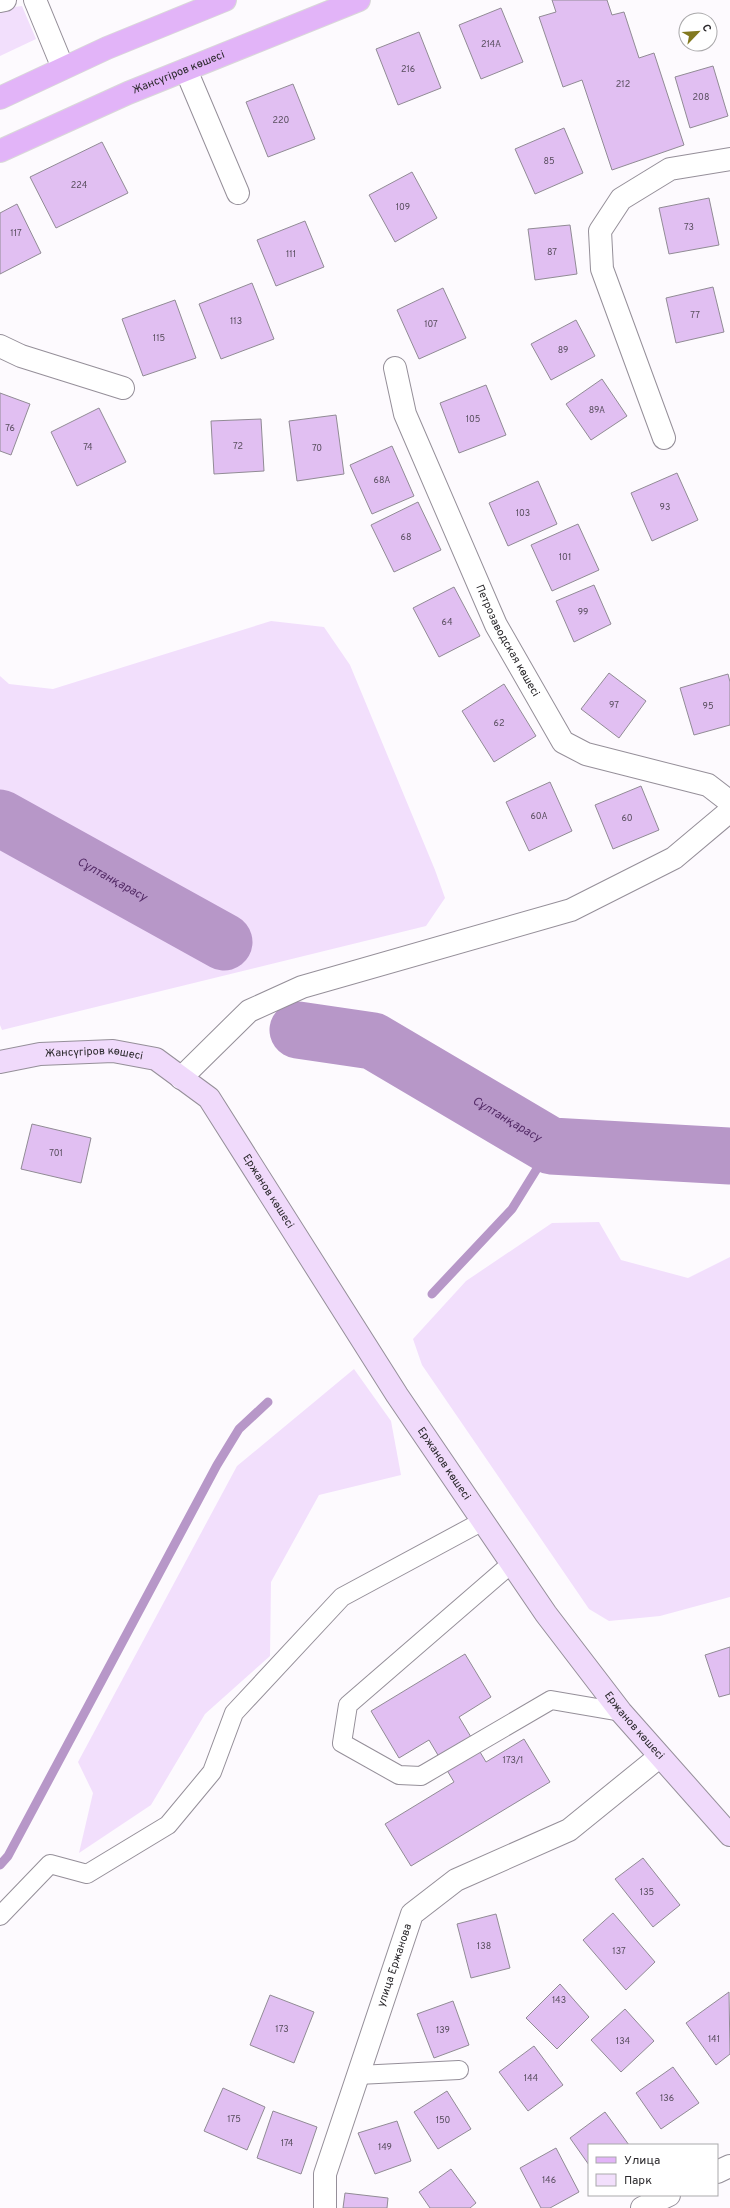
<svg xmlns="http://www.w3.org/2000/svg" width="730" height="2208" viewBox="0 0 730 2208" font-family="Overpass,sans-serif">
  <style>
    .green { fill: #f2dffc }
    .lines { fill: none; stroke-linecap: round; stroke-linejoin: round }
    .stream { stroke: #b797c8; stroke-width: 9 }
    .river { stroke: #b797c8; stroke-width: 57 }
    .building { fill: #e1bff2; stroke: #918b95 }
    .lane-casing { stroke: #958f99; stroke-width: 20 }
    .street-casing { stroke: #958f99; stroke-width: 24 }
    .secondary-casing { stroke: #958f99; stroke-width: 24 }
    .primary-casing { stroke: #d9d8d9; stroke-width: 24 }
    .lane { stroke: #fff; stroke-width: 18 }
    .street { stroke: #fff; stroke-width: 22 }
    .secondary { stroke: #f0dafb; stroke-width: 22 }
    .primary { stroke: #e2b4f8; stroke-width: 22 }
    .labels { text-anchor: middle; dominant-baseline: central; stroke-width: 3.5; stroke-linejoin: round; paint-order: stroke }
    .number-label { font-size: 9px; fill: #584e5e }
    .street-label { font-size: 11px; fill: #2b292c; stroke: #fff }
    .water-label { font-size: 12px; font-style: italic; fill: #522965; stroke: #fff }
  </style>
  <rect width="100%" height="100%" fill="#fdfafe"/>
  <path class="green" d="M22,6L36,39L0,56V9Z
    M271,621L324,627L350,665L435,870L445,898L426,926L2,1030L0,1025V676L9,684L53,689Z
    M599,1222L621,1260L688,1278L730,1257V1597L660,1616L609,1621L589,1609L422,1365L413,1339L466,1281L552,1223Z
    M354,1369L391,1421L401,1475L319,1495L271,1582L270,1656L205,1714L151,1805L79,1853L93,1793L78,1762L237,1466Z"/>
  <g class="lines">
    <path class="stream" d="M432,1294L512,1209L551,1146
      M0,1865L8,1856L217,1465L239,1429L268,1402"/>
    <g class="river">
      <path id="s1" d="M0,818L224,942"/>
      <path id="s2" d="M298,1030L373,1041L551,1146L730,1156"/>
    </g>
  </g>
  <path class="building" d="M552,0H607L612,15L624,12L639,58L654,53L684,145L612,170L582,80L563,87L539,17L556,12Z
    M501,8L523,62L481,79L459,25Z
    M419,32L441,88L398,105L376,49Z
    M713,66L728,116L690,128L675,77Z
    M293,84L315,139L268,157L246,102Z
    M564,128L583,173L535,194L515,149Z
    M102,142L128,193L56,228L30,177Z
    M412,172L437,218L395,242L369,195Z
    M709,198L719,245L669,254L659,208Z
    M17,204L41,253L0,274V213Z
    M305,221L324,267L276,286L257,240Z
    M570,225L577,274L535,280L528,229Z
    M252,283L274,339L221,359L199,304Z
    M713,287L724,332L676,343L666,298Z
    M443,288L466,338L419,359L397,310Z
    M175,300L196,358L143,376L122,319Z
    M576,320L595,356L551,380L531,344Z
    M602,379L627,416L591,440L566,404Z
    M486,385L506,435L459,453L440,403Z
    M0,393L30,404L11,455L0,451Z
    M99,408L126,462L77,486L51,432Z
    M336,415L344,474L297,481L289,421Z
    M261,419L264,471L214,474L211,421Z
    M392,446L414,496L372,514L350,465Z
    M677,473L698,520L652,541L631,493Z
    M538,481L557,524L508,546L489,503Z
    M418,502L441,550L394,572L371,525Z
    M578,524L599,570L552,591L531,545Z
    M594,585L611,624L574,642L556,601Z
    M454,587L480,636L439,657L413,608Z
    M609,673L646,701L619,738L581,709Z
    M728,674L730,682V725L694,735L680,688Z
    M504,684L536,736L494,762L462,711Z
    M550,782L572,831L529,851L506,802Z
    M641,786L659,830L613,849L595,805Z
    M32,1124L91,1138L81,1183L21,1169Z
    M730,1647V1694L719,1697L705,1655Z
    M465,1654L491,1697L459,1717L486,1762L524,1739L550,1782L411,1866L385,1824L454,1782L429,1740L399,1758L371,1711Z
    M643,1858L680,1905L653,1927L615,1879Z
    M613,1913L655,1962L626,1990L583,1940Z
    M496,1914L510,1968L471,1978L457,1924Z
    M560,1984L589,2017L557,2049L526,2018Z
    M729,1992L730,2054L716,2065L686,2023Z
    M270,1995L314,2012L294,2063L250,2045Z
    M453,2001L469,2045L434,2058L417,2014Z
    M625,2009L654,2041L621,2072L591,2040Z
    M534,2046L563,2085L528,2111L499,2072Z
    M673,2067L699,2103L661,2129L636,2093Z
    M223,2088L265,2107L247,2150L204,2131Z
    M447,2091L471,2129L438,2149L414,2112Z
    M273,2111L317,2127L301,2174L257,2158Z
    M605,2112L629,2145H589V2165L570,2138Z
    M397,2121L411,2161L375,2174L358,2133Z
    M556,2148L579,2192L550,2208H541L520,2168Z
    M451,2169L476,2203L470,2208H430L419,2192Z
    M345,2193L388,2198L387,2208H343Z"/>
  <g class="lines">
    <g class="lane-casing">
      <path id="lane" d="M512,1563L348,1705L342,1743L399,1775L421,1776L551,1700L621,1712
        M0,1916L50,1864L87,1874L168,1825L212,1772L234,1713L342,1597L483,1521
        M358,2075L459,2070"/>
    </g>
    <g class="street-casing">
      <g id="street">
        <path d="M35,0L63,68"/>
        <path d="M0,1L5,0"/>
        <path d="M186,70L238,193"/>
        <path d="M0,346L21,356L123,388"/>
        <path id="s3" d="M395,368L405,414L496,625L563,742L586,754L708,785L730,802"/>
        <path d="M664,438L602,269L600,231L621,199L670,169L730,159"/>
        <path d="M181,1078L249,1011L302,987L571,910L674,858L730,811"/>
        <path d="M717,2172L730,2166"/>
        <path id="s4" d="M325,2208V2174L412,1914L456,1880L569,1830L659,1757"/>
        <path d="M642,2208L669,2195"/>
      </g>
    </g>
    <g class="secondary-casing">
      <g id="secondary">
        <path id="s5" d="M0,1062L40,1054L113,1051L156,1059L209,1098L397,1395L546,1614L621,1712L730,1835"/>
      </g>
    </g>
    <g class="primary-casing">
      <g id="primary">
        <path d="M0,98L107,48L225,0"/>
        <path id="s6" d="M0,151L128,93L359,0"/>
      </g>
    </g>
    <use href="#lane" class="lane"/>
    <use href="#street" class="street"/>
    <use href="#secondary" class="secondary"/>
    <use href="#primary" class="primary"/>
  </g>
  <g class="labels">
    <g class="number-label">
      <text x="491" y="44">214А</text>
      <text x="408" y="69">216</text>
      <text x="623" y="84">212</text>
      <text x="701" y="97">208</text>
      <text x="281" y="120">220</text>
      <text x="549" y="161">85</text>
      <text x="79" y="185">224</text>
      <text x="403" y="207">109</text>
      <text x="689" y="227">73</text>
      <text x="16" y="233">117</text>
      <text x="552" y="252">87</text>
      <text x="291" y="254">111</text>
      <text x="695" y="315">77</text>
      <text x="236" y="321">113</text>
      <text x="431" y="324">107</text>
      <text x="159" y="338">115</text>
      <text x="563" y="350">89</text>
      <text x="597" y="410">89А</text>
      <text x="473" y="419">105</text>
      <text x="10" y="428">76</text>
      <text x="238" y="446">72</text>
      <text x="88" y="447">74</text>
      <text x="317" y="448">70</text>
      <text x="382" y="480">68А</text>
      <text x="665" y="507">93</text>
      <text x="523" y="513">103</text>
      <text x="406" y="537">68</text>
      <text x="565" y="557">101</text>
      <text x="583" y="612">99</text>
      <text x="447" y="622">64</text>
      <text x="614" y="705">97</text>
      <text x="708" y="706">95</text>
      <text x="499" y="723">62</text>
      <text x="539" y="816">60А</text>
      <text x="627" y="818">60</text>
      <text x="56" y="1153">701</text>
      <text x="513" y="1760">173/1</text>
      <text x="647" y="1892">135</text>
      <text x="484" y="1946">138</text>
      <text x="619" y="1951">137</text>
      <text x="559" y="2000">143</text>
      <text x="282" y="2029">173</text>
      <text x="443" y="2030">139</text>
      <text x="714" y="2039">141</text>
      <text x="623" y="2041">134</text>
      <text x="531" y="2078">144</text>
      <text x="667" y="2098">136</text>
      <text x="234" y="2119">175</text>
      <text x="443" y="2120">150</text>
      <text x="287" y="2143">174</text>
      <text x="385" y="2147">149</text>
      <text x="549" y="2180">146</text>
    </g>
    <g class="street-label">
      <text stroke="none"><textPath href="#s6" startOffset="195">Жансүгіров көшесі</textPath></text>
      <text stroke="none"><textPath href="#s3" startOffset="296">Петрозаводская көшесі</textPath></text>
      <text stroke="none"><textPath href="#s5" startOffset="95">Жансүгіров көшесі</textPath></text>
      <text stroke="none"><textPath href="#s5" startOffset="334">Ержанов көшесі</textPath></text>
      <text stroke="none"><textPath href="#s5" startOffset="658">Ержанов көшесі</textPath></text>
      <text stroke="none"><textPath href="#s5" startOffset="982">Ержанов көшесі</textPath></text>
      <text stroke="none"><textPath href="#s4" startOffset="254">улица Ержанова</textPath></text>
    </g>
    <g class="water-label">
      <text stroke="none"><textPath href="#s1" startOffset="128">Сұлтанқарасу</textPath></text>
      <text stroke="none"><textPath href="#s2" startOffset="231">Сұлтанқарасу</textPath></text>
    </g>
  </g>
  <rect x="588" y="2144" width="130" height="52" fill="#ffffff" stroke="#aaa9ab"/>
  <rect x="596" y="2157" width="20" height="6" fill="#e2b4f8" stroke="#aaa9ab"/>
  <text x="624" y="2164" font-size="12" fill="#2b292c">Улица</text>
  <rect x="596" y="2174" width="20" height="12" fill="#f2dffc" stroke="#aaa9ab"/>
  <text x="624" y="2184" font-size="12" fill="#2b292c">Парк</text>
  <g transform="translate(698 32) rotate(65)"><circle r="19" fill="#ffffff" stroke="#aaa9ab"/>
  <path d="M0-3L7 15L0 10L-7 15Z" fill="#82791f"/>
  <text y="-6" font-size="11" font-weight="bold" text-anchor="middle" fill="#2b292c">С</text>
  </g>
</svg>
